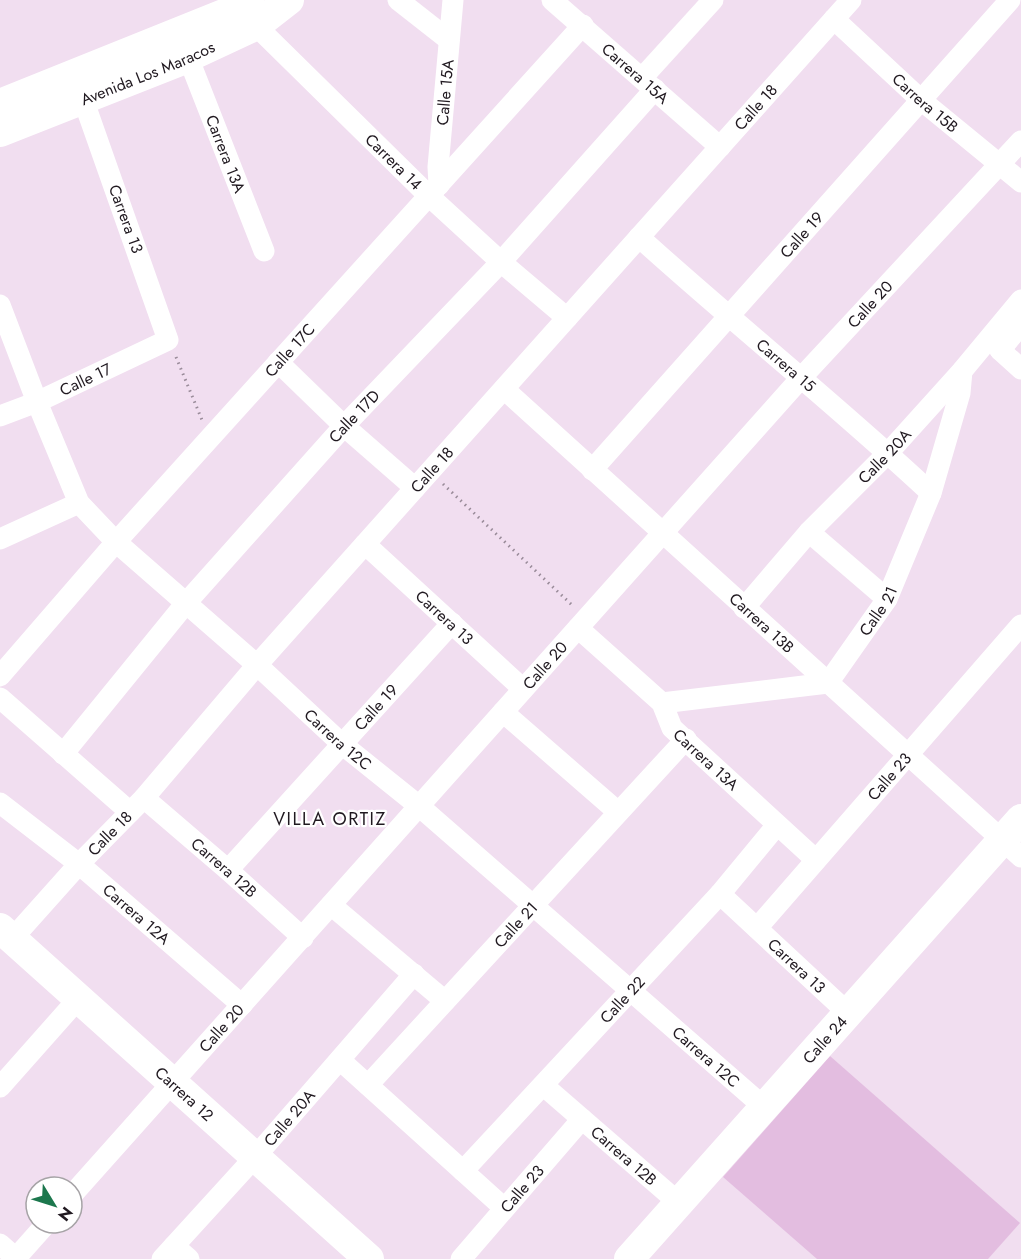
<svg xmlns="http://www.w3.org/2000/svg" width="1021" height="1259" viewBox="0 0 1021 1259" font-family="Jost,sans-serif">
  <style>
    .green { fill: #e3bde0 }
    .lines { fill: none; stroke-linecap: round; stroke-linejoin: round }
    .path { stroke: #998b99; stroke-width: 3; stroke-dasharray: 1.5 4.5; stroke-linecap: butt }
    .street { stroke: #fff; stroke-width: 21 }
    .secondary { stroke: #fff; stroke-width: 30 }
    .labels { text-anchor: middle; dominant-baseline: central; stroke-width: 4.5; stroke-linejoin: round; paint-order: stroke }
    .street-label { font-size: 16px; fill: #201920; stroke: #fff }
    .neighbourhood-label { font-size: 18px; letter-spacing: 1.5px; fill: #201920; stroke: #fff }
  </style>
  <rect width="100%" height="100%" fill="#f1def0"/>
  <path class="green" d="M830,1056L1020,1223L988,1259H817L723,1177Z"/>
  <g class="lines">
    <path class="path" d="M176,357L202,420
      M443,484L572,605"/>
    <g class="street">
      <path d="M398,0L449,40"/>
      <path id="s1" d="M552,0L720,147"/>
      <path id="s2" d="M247,17L429,196L501,262L567,318"/>
      <path id="s3" d="M834,19L921,100L1021,182"/>
      <path id="s4" d="M188,57L264,251"/>
      <path d="M642,78L713,0"/>
      <path id="s5" d="M439,185L438,167L453,0"/>
      <path id="s6" d="M639,237C735,324 837,405 931,493"/>
      <path id="s7" d="M0,305L37,402L79,503L116,542L257,665L343,745L419,806L764,1107"/>
      <path d="M1000,350L1021,325"/>
      <path d="M1000,350L1021,369"/>
      <path d="M278,362L344,426L415,488"/>
      <path id="s8" d="M504,389L1021,857"/>
      <path id="s9" d="M0,416L37,402L168,340L83,99"/>
      <path id="s10" d="M592,470L1010,0"/>
      <path d="M809,532L887,599"/>
      <path d="M0,539L79,503"/>
      <path id="s11" d="M365,544L523,689"/>
      <path id="s12" d="M744,608L809,532L888,453L962,371L1021,300"/>
      <path id="s13" d="M578,628L662,703L672,728L816,860"/>
      <path id="s14" d="M0,676L116,542L583,25"/>
      <path d="M0,698L130,812"/>
      <path id="s15" d="M662,703L828,683L887,599L931,493L960,393L962,371"/>
      <path d="M503,712L618,812"/>
      <path id="s16" d="M63,754L186,603L344,426L501,262L655,89"/>
      <path id="s17" d="M144,798L228,870L303,938"/>
      <path id="s18" d="M0,803L79,864L242,1005"/>
      <path id="s19" d="M228,870L452,623"/>
      <path id="s20" d="M720,894L848,1013"/>
      <path d="M331,905L445,1001"/>
      <path id="s21" d="M757,928L1021,625"/>
      <path id="s22" d="M12,939L79,864L144,798L257,665L851,0"/>
      <path d="M340,1060L504,1208"/>
      <path id="s23" d="M368,1085L686,739"/>
      <path id="s24" d="M544,1086L679,1203"/>
      <path d="M0,1087L79,998"/>
      <path id="s25" d="M463,1171L720,894L777,825"/>
      <path id="s26" d="M72,1195L801,378L1021,141"/>
      <path d="M0,1244L17,1259"/>
      <path d="M174,1246L189,1259"/>
      <path d="M15,1259L47,1223"/>
      <path id="s27" d="M162,1259L255,1157L414,974"/>
      <path id="s28" d="M461,1259L582,1119"/>
    </g>
    <g class="secondary">
      <path d="M0,104L236,9L249,0"/>
      <path id="s29" d="M0,132L180,61L257,25L289,0"/>
      <path id="s30" d="M0,928L369,1259"/>
      <path id="s31" d="M629,1259L1021,819"/>
    </g>
  </g>
  <g class="labels">
    <g class="street-label">
      <text stroke="none"><textPath href="#s29" startOffset="159">Avenida Los Maracos</textPath></text>
      <text stroke="none"><textPath href="#s1" startOffset="111">Carrera 15A</textPath></text>
      <text stroke="none"><textPath href="#s5" startOffset="93">Calle 15A</textPath></text>
      <text stroke="none"><textPath href="#s3" startOffset="124">Carrera 15B</textPath></text>
      <text stroke="none"><textPath href="#s22" startOffset="1116">Calle 18</textPath></text>
      <text stroke="none"><textPath href="#s4" startOffset="104">Carrera 13A</textPath></text>
      <text stroke="none"><textPath href="#s2" startOffset="206">Carrera 14</textPath></text>
      <text transform="translate(126 219) rotate(70)">Carrera 13</text>
      <text stroke="none"><textPath href="#s10" startOffset="315">Calle 19</textPath></text>
      <text stroke="none"><textPath href="#s26" startOffset="1196">Calle 20</textPath></text>
      <text stroke="none"><textPath href="#s14" startOffset="436">Calle 17C</textPath></text>
      <text stroke="none"><textPath href="#s6" startOffset="195">Carrera 15</textPath></text>
      <text stroke="none"><textPath href="#s9" startOffset="93">Calle 17</textPath></text>
      <text stroke="none"><textPath href="#s16" startOffset="446">Calle 17D</textPath></text>
      <text stroke="none"><textPath href="#s12" startOffset="207">Calle 20A</textPath></text>
      <text stroke="none"><textPath href="#s22" startOffset="630">Calle 18</textPath></text>
      <text stroke="none"><textPath href="#s15" startOffset="255">Calle 21</textPath></text>
      <text stroke="none"><textPath href="#s11" startOffset="108">Carrera 13</textPath></text>
      <text stroke="none"><textPath href="#s8" startOffset="348">Carrera 13B</textPath></text>
      <text stroke="none"><textPath href="#s26" startOffset="710">Calle 20</textPath></text>
      <text stroke="none"><textPath href="#s19" startOffset="220">Calle 19</textPath></text>
      <text stroke="none"><textPath href="#s7" startOffset="564">Carrera 12C</textPath></text>
      <text stroke="none"><textPath href="#s13" startOffset="186">Carrera 13A</textPath></text>
      <text stroke="none"><textPath href="#s21" startOffset="201">Calle 23</textPath></text>
      <text stroke="none"><textPath href="#s22" startOffset="144">Calle 18</textPath></text>
      <text stroke="none"><textPath href="#s17" startOffset="106">Carrera 12B</textPath></text>
      <text stroke="none"><textPath href="#s18" startOffset="176">Carrera 12A</textPath></text>
      <text stroke="none"><textPath href="#s23" startOffset="218">Calle 21</textPath></text>
      <text stroke="none"><textPath href="#s20" startOffset="105">Carrera 13</textPath></text>
      <text stroke="none"><textPath href="#s25" startOffset="234">Calle 22</textPath></text>
      <text stroke="none"><textPath href="#s26" startOffset="224">Calle 20</textPath></text>
      <text stroke="none"><textPath href="#s31" startOffset="294">Calle 24</textPath></text>
      <text stroke="none"><textPath href="#s7" startOffset="1050">Carrera 12C</textPath></text>
      <text stroke="none"><textPath href="#s30" startOffset="248">Carrera 12</textPath></text>
      <text stroke="none"><textPath href="#s27" startOffset="190">Calle 20A</textPath></text>
      <text stroke="none"><textPath href="#s24" startOffset="106">Carrera 12B</textPath></text>
      <text stroke="none"><textPath href="#s28" startOffset="93">Calle 23</textPath></text>
    </g>
    <g class="neighbourhood-label">
      <text x="330" y="819">VILLA ORTIZ</text>
    </g>
  </g>
  <g transform="translate(54 1205) rotate(128)"><circle r="28" fill="#ffffff" stroke="#a6a3a6" stroke-width="1.5"/>
  <path d="M0-4.5L10 22L0 15L-10 22Z" fill="#1c774d"/>
  <text y="-9" font-size="16" font-weight="bold" text-anchor="middle" fill="#201920">N</text>
  </g>
</svg>
